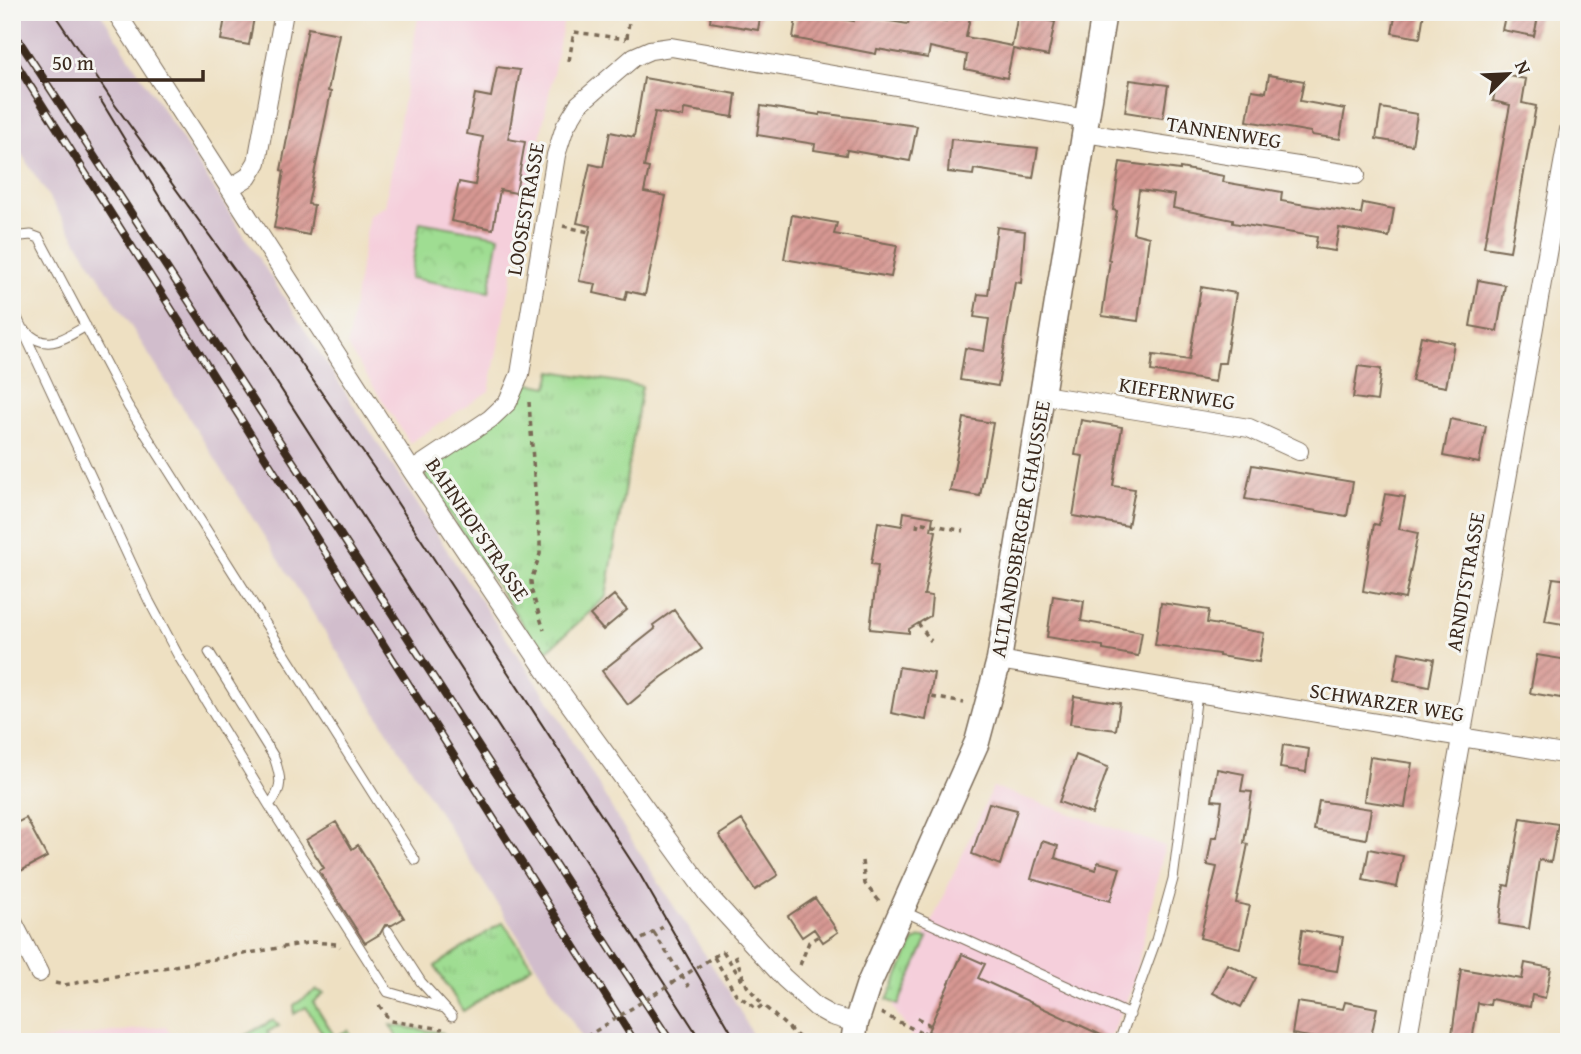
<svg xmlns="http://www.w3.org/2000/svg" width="1581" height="1054" viewBox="0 0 1581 1054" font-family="'Gentium Book Plus',serif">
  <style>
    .built { fill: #f5cfdb }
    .industrial { fill: #d1bdcc }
    .grass { fill: url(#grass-tufts); stroke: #6d8458; stroke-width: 2 }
    .park { fill: url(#park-crowns); stroke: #6d8458; stroke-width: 2 }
    .building { fill: url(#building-hatch) }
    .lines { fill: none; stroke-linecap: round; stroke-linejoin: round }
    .service-casing { stroke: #7a6a57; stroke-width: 11 }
    .minor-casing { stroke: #7a6a57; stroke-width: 20 }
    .secondary-casing { stroke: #7a6a57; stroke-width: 27 }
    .path { stroke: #7a6a57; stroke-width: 3.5; stroke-dasharray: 5 5; stroke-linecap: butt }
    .service { stroke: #fff; stroke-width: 9 }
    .minor { stroke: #fff; stroke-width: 18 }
    .secondary { stroke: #fff; stroke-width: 24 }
    .tram { stroke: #3b2a1e; stroke-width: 2 }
    .rail-casing { stroke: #3b2a1e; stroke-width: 8 }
    .rail { stroke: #f6f6f2; stroke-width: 5; stroke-dasharray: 16; stroke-linecap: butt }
    .path-bridge { stroke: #7a6a57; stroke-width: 3.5; stroke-dasharray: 5 5; stroke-linecap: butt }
    .labels { text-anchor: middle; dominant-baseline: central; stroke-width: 6; stroke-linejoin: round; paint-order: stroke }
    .street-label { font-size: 21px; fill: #3b2a1e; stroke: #f6f6f2 }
  </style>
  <defs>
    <pattern id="grass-tufts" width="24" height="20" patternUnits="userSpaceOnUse" patternTransform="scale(1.75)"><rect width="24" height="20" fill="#9fdd92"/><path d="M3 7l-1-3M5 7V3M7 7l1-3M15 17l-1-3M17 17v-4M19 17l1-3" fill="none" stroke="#8abe7d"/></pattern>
    <pattern id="park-crowns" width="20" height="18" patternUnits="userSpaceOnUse" patternTransform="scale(1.75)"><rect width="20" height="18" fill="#9fdd92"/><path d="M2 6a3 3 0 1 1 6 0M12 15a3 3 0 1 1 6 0" fill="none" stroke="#8abe7d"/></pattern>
    <pattern id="building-hatch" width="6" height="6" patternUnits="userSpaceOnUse" patternTransform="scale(1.75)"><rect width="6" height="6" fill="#d79893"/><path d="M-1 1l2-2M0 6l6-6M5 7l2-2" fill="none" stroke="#b07c77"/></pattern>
  </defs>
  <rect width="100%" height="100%" fill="#f6f6f2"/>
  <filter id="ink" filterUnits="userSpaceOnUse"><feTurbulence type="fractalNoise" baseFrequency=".0143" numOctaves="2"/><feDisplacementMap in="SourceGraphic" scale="14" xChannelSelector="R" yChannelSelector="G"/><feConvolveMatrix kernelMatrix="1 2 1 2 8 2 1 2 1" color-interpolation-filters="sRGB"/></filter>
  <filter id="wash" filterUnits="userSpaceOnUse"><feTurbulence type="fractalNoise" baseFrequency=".00686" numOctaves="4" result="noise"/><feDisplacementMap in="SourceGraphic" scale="28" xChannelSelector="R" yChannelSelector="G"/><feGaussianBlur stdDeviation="1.57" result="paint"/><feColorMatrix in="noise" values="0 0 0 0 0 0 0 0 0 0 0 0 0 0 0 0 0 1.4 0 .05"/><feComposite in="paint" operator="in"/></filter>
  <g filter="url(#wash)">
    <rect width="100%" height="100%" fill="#eee0c2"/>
    <path class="built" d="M419,12H550L565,15L489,391L410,443L347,346L369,215L385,206Z
      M993,787L1165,846L1132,988L1108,1042H915L893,1007Z
      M166,1026L176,1042H42L43,1040Z"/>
    <path class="industrial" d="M12,12H100L463,575L552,705L618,819L734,1000L756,1042H585L19,150L12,137Z"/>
    <path class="grass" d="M552,371L642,386L606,597L543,655L425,477L429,468L519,398L528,383L548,387Z
      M503,922L532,966L463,1011L435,966Z
      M921,938H928L898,1005L887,1000L914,941Z
      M316,990L324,993L313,1002L335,1037L348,1030L351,1036L342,1042H328L306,1007L294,1014V1005Z
      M273,1020L279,1026L267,1032L273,1042H261L258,1038L252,1042H243L244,1036Z
      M390,1025L443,1033L444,1037L436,1042H400Z"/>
    <path class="park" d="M420,222L499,236L489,292L410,278Z"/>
    <g id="blocks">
      <path class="building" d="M226,12H255L249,45L221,40Z
        M711,12H761L758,30L710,22Z
        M797,12L854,21L855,15L908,24L910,15L946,21L948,12H971L966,37L1012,46L1018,14L1055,22L1048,56L1013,49L1007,78L965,69L967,55L930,47L928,58L877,49L876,54L793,38Z
        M1396,12H1424L1420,38L1392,33Z
        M1506,12H1539L1534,36L1502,30Z
        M308,28L339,34L328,91L331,92L308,204L314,205L309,235L274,228L284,171L281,170Z
        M497,67L520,70L508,139L525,142L516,193L500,190L493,229L451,221L459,182L475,185L483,137L467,134L475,94L491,97Z
        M1498,74L1526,79L1522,103L1536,106L1510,251L1484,247L1510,105L1493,101Z
        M1269,75L1304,81L1300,101L1345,109L1340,139L1311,135V132L1247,121L1252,90L1266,92Z
        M644,78L736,94L733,117L684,109L683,117L655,112L644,167L649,168L644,192L666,196L645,295L627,291L625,300L594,293L596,284L579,281L591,226L577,223L590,164L603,167L610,132L634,137Z
        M1130,80L1168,85L1163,118L1125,112Z
        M761,106L820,115V113L917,126L910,161L847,150L846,155L814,150L815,144L757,135Z
        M1381,108L1417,114L1412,145L1376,139Z
        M951,139L1038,148L1033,178L974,169L973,175L948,172Z
        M1120,162L1180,170V168L1224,176L1223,182L1282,192L1281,201L1361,214L1363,203L1394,209L1389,237L1339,228L1335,251L1315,248L1317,237L1233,223V220L1173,208L1175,195L1139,190L1133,233L1149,237L1138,321L1102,316L1110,260H1108L1117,211L1113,210Z
        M792,215L837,223L834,234L897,245L891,277L784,259Z
        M997,227L1025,231L1021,283L1015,282L998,386L960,380L965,348L984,351L989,319L974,317L978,294L988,295Z
        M1478,280L1505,285L1497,331L1470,326Z
        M1201,287L1236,293L1225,363H1218L1215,382L1151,371L1153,355L1189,360Z
        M1421,336L1454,343L1446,387L1412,381Z
        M1358,366L1381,369L1377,401L1353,398Z
        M964,418L993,423L980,496L950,491Z
        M1450,419L1486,426L1479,463L1443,456Z
        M1081,420L1122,427L1113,486L1135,489L1128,526L1073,516L1083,456L1075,455Z
        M1252,465L1353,482L1347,516L1245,499Z
        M1385,494L1405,497L1399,529L1418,533L1405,599L1363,591L1374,524L1379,525Z
        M904,512L933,517L931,530L936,531L924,595L932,596L930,616L909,629V633L870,629L878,565L871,564L878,522L902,526Z
        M1553,578L1569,580V625L1545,621Z
        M614,595L627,610L603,630L590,615Z
        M1053,596L1084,601L1081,621L1142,632L1138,656L1103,650V646L1047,637Z
        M1161,603L1209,610L1207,623L1264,633L1259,662L1219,656V654L1155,645Z
        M674,610L702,649L662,677L628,705L602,671L655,629L653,625Z
        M1399,652L1434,659L1429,687L1394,680Z
        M1537,655L1568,660L1561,698L1530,693Z
        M899,667L934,673L926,720L891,713Z
        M1074,696L1120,703L1116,730L1070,724Z
        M1283,745L1309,749L1306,772L1280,768Z
        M1076,755L1108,767L1092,814L1059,802Z
        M1370,757L1412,763L1405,807L1364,801Z
        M1217,769L1244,774L1241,791L1252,792L1244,843L1248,844L1236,903L1250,906L1240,948L1200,938L1217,867L1207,865L1212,837H1217L1222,801L1212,800Z
        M1319,801L1371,809L1366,839L1314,830Z
        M989,803L1017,810L1000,865L972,854Z
        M26,818L47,857L19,872L12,860V825Z
        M1521,818L1558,824L1551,862L1539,860L1529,929L1499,924L1504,885L1509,886Z
        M742,820L778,875L755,890L719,835Z
        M336,822L352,849L358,845L404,918L392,925H385L380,934L365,943L319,871L324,868L306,840Z
        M1042,841L1058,846L1055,858L1096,870L1098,862L1120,868L1110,901L1031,879Z
        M1369,849L1403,856L1397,887L1363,880Z
        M815,898L838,932L823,942L814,929L802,937L788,916Z
        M1302,930L1343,937L1337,971L1297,965Z
        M962,954L985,964L978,978L1112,1040V1042H952L928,1031Z
        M1525,963L1551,968L1545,998L1532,995L1530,1007L1491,999L1490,1005L1478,1003L1472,1042H1451L1461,969L1522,979Z
        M1227,964L1256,978L1241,1007L1213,993Z
        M1297,1002L1343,1009L1345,1002L1377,1008L1370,1042H1337L1292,1034Z"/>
    </g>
  </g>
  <g filter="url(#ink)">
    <use href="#blocks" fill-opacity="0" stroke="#7a6a57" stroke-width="2"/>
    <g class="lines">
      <g class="service-casing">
        <path id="service" d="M12,237L31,235L39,238L128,406L415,860
          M12,307L149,601L179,657L269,805L388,992L444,1008
          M26,331C46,353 65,338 86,326
          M209,652L274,757C281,777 284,789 269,805
          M903,911L1130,1015
          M388,931L421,982L452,1016
          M458,1042L461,1040L464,1042
          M1119,1042L1156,940L1173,879L1197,694"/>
      </g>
      <g class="minor-casing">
        <path id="minor" d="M116,12L412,471L552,680L708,895L784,978L816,1007L832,1016L856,1023
          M1085,133L1356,175
          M230,188L248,177L257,162L284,12
          M1043,395L1249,428L1299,451
          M412,471L490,419L508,402L520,374L556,155L565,127L579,104L634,57L650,50L671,47L1087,119
          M999,660L1569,755
          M12,920L39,973
          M1407,1042L1569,130"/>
      </g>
      <g class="secondary-casing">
        <path id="secondary" d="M853,1042L856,1023L868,986L977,742L999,660L1104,12"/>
      </g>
      <path class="path" d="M627,38L630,12
        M569,61L574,32L626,39
        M563,226L589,232
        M529,402L537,519L540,542V554L531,581L532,592L544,630
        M917,528L918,522L964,531
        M918,623L931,641
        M932,697L964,703
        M862,861L865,884L880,902
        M654,933L689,987
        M642,939L663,927
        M723,951L743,982
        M735,955L747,986L763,1005
        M714,957L736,994L757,1009L763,1005L804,1042
        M800,965L809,942L819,936
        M55,983L64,985L313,942L337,944L340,947
        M379,1005L390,1021L443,1029
        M881,1013L939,1042
        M917,1018L928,1024L924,1034"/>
      <use href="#service" class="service"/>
      <use href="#minor" class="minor"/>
      <use href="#secondary" class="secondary"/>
      <path class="tram" d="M53,12L115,105L273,323L383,481L639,873L737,1042
        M100,99L199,262L702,1042"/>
      <g class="rail-casing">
        <path id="rail" d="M12,30L671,1042
          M12,57L635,1042"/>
      </g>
      <use href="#rail" class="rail"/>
      <path class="path-bridge" d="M578,1042L723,951"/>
    </g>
  </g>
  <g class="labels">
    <g class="street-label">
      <text transform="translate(1224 132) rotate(9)">TANNENWEG</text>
      <text transform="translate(525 209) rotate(-80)">LOOSESTRASSE</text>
      <text transform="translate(1177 393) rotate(9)">KIEFERNWEG</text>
      <text transform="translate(478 529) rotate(56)">BAHNHOFSTRASSE</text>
      <text transform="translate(1020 529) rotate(-80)">ALTLANDSBERGER CHAUSSEE</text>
      <text transform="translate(1465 582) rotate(-80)">ARNDTSTRASSE</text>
      <text transform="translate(1387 702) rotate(9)">SCHWARZER WEG</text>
    </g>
  </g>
  <rect width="1581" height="1054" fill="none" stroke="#f6f6f2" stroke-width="42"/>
  <g transform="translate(1508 74) rotate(66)" stroke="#f6f6f2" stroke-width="5" paint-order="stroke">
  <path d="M0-5L12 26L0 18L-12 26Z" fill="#3b2a1e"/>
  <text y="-10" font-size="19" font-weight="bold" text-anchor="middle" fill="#3b2a1e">N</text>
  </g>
  <path d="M42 70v10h161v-10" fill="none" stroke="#3b2a1e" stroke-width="3.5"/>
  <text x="52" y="70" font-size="21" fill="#3b2a1e" stroke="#f6f6f2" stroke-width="5" paint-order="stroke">50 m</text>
</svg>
